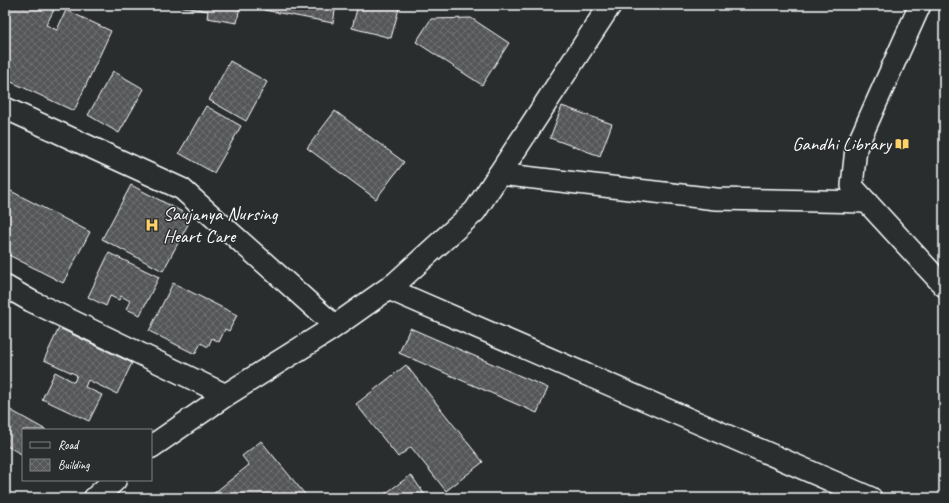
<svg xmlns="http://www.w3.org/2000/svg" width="949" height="503" viewBox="0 0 949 503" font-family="Caveat,sans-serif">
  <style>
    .building { fill: url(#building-cross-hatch); stroke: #fff }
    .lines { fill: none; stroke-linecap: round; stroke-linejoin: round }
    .minor-casing { stroke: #fff; stroke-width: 24 }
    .tertiary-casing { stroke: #fff; stroke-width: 25 }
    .minor { stroke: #2a2d2e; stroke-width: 21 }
    .tertiary { stroke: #2a2d2e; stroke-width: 22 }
    .labels { text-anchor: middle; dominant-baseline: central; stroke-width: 3; stroke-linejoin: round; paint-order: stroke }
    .poi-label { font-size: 19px; fill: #fff; stroke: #2a2d2e; text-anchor: end }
  </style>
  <defs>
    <pattern id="building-cross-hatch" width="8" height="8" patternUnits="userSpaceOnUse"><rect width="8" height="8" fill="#555758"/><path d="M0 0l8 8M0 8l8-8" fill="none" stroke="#6e7071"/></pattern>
  </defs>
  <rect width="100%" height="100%" fill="#2a2d2e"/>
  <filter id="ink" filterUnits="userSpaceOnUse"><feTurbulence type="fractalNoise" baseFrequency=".025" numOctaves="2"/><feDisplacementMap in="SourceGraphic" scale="8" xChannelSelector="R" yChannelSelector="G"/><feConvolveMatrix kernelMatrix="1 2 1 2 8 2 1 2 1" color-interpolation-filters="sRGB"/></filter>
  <g filter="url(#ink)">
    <path class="building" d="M5,5H42L54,10L46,25L57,30L66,10L111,31L74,111L5,79Z
      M172,5H240L237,23L207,18L208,11Z
      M265,5H336L333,23L264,10Z
      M358,5H400L391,38L352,28Z
      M471,18L509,43L482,85L416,42L431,19Z
      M230,61L267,82L246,121L209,100Z
      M113,71L144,89L119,133L88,115Z
      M206,106L241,126L214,173L179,153Z
      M562,106L612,124L600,156L550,138Z
      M335,111L404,162L376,199L307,148Z
      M131,185L192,217L163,271L102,239Z
      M5,188L90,232L63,283L5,253Z
      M109,253L159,277L140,315L126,309L130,301L121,296L119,300L110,296L106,306L88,297Z
      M173,283L237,315L229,331L225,329L219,342L212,338L208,347L201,343L195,354L149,331Z
      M59,328L132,363L117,394L88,380L85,387L102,395L89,421L42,399L55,372L74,382L77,375L44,360Z
      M410,328L548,388L537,413L399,353Z
      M406,365L483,462L446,491L411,447L398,457L356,404Z
      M5,407L46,430H23V455L5,445Z
      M261,441L308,498H208L249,465L242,456Z
      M411,475L427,498H379Z"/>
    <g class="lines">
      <g class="minor-casing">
        <path id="minor" d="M920,5L856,148L852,186L944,286
          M5,108L182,189L335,326
          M499,174L716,199L867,202
          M5,286L31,301L226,395
          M389,289L871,498"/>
      </g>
      <g class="tertiary-casing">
        <path id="tertiary" d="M151,447L226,395L328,331L396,283L475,211L610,5
          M95,498L115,480"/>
      </g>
      <use href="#minor" class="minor"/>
      <use href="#tertiary" class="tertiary"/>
    </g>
  </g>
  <defs>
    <g id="library-bare" transform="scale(1.08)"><path d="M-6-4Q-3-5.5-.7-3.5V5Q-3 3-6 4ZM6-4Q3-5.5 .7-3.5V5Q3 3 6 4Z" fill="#ffd166" stroke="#2a2d2e" stroke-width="2.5" paint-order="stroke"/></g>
    <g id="hospital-bare" transform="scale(1.08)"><path d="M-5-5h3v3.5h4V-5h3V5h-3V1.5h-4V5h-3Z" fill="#ffd166" stroke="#2a2d2e" stroke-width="2.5" paint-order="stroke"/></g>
  </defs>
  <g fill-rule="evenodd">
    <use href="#library-bare" x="902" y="144"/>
    <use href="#hospital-bare" x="152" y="225"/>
  </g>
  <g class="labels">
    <g class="poi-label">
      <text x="891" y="144">Gandhi Library</text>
      <text x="163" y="214" text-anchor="start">Saujanya Nursing<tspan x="163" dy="22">Heart Care</tspan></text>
    </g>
  </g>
  <rect width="949" height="503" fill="none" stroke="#2a2d2e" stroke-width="20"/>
  <rect x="10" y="10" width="929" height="483" fill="none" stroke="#fff" stroke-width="1.5" filter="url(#ink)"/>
  <rect x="22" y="429" width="130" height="52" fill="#2a2d2e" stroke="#7f8182"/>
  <rect x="30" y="442" width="20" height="6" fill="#2a2d2e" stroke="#7f8182"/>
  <text x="58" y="449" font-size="12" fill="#ffffff">Road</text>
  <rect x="30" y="459" width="20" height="12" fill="url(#building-cross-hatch)" stroke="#7f8182"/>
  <text x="58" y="469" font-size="12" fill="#ffffff">Building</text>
</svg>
